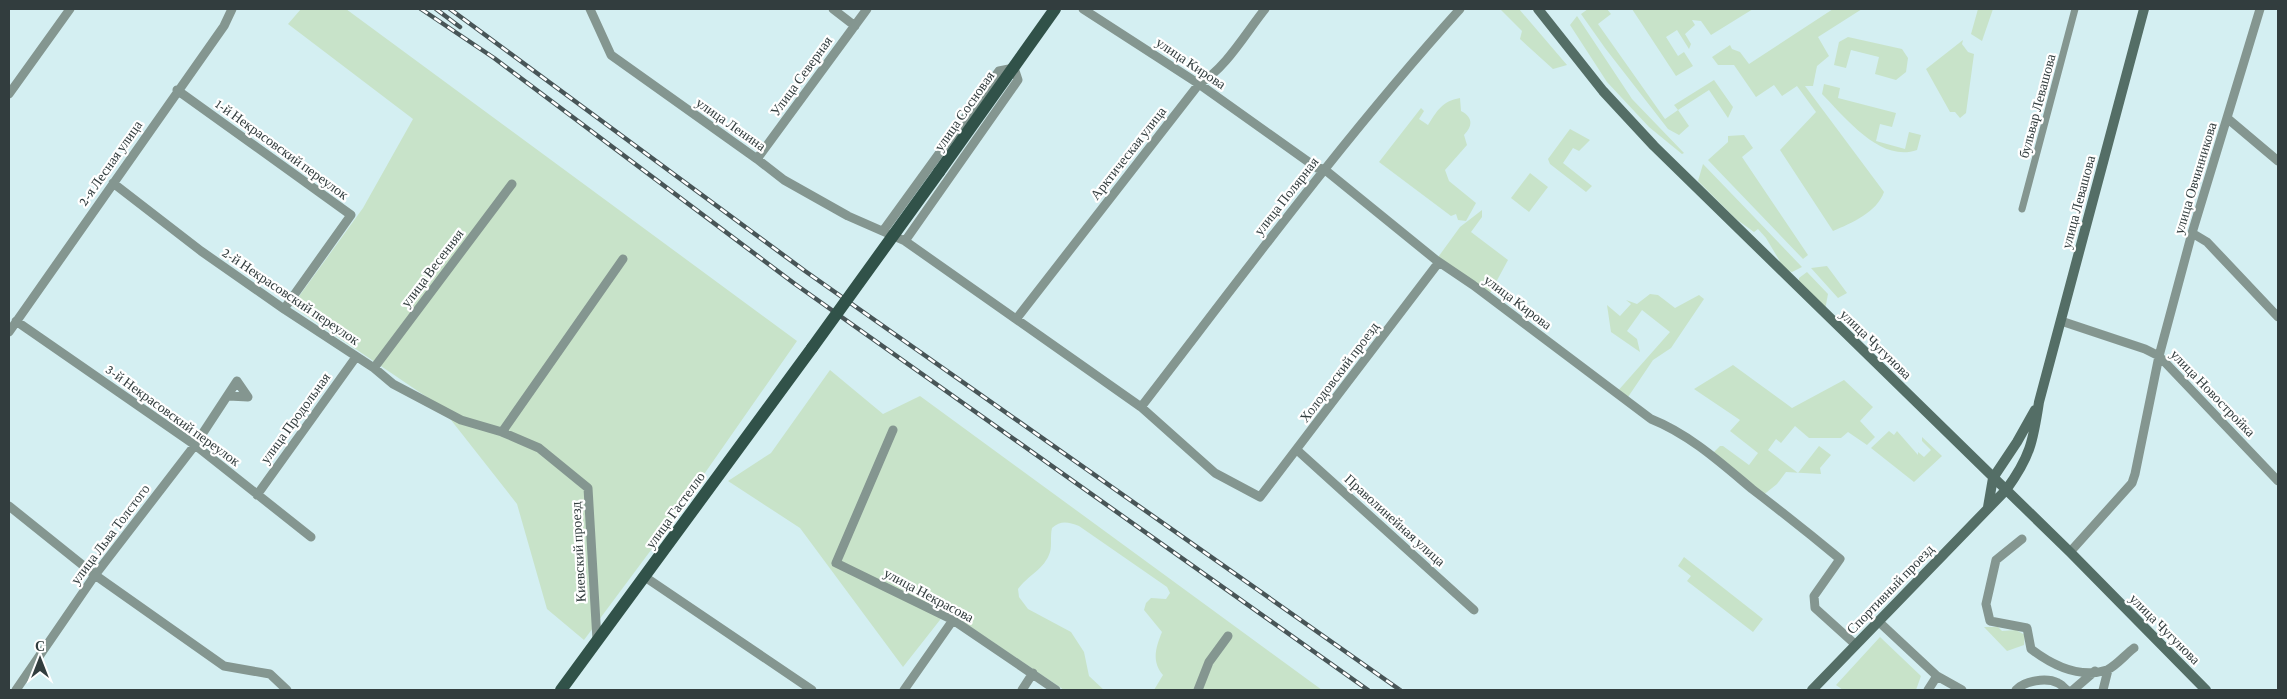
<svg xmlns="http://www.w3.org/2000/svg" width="2287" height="699" viewBox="0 0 2287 699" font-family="'Crimson Pro',serif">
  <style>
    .green { fill: #c8e3c9 }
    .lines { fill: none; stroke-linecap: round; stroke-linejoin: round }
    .pedestrian { stroke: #849690; stroke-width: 7 }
    .minor { stroke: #849690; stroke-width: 9 }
    .secondary { stroke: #546e66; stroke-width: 10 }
    .primary { stroke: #315249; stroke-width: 12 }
    .rail-casing { stroke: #485557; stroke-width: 4.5 }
    .rail { stroke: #fff; stroke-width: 2.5; stroke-dasharray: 8; stroke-linecap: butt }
    .primary-bridge { stroke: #315249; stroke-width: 12 }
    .labels { text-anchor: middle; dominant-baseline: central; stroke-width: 4.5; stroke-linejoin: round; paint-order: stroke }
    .street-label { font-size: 14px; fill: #323d3e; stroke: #fff }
  </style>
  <rect width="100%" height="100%" fill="#d4eff2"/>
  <path class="green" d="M301,9H346L797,341L654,546L584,640L547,609L517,504L440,406L292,306L363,208L413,119L288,24Z
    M1500,9H1519L1567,65L1553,69L1520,39L1522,31Z
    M1588,9H1607L1611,14L1598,24L1665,119L1678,110L1674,105L1714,80L1733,107L1728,118L1709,90L1678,110L1689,126L1679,135L1668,129L1605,48L1581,14Z
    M1632,9H1753L1711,35L1701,21L1692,20L1695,25L1685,34L1691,44L1689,49L1677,30L1666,37L1678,56L1684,52L1693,66L1676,76Z
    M1833,9H1862L1818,37L1829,56L1817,66L1813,86H1805L1884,192C1877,212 1852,223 1833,231L1780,150L1816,112L1797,86L1782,96L1774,85L1756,97L1734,65H1718L1712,57L1730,45L1732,49L1740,52L1749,64Z
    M1978,9H1993L1982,41L1971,34Z
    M1577,16L1632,99L1684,153L1682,154L1649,127L1607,82L1570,25Z
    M1848,37L1902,49L1908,58L1906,72L1896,80L1875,74L1879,57L1851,50L1846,68L1834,65L1839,42Z
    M1963,40L1962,44L1968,52L1974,54L1966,113L1960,118L1955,112H1950L1926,69Z
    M1824,84L1840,88L1838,98L1896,113L1892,127L1880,124L1876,141L1905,149L1909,132L1921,135L1917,150C1880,163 1845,117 1822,94Z
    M1460,98L1461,111C1473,117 1473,126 1464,135L1467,145L1445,170L1449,181L1476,203L1466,221L1458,220L1456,214L1451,216L1379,162L1421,108L1424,111L1419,119L1428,125C1437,111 1442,101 1460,98Z
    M1570,129L1590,140L1579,151L1573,148L1563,163L1592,186L1586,192L1550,164L1548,159Z
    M1744,135L1753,148L1742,157L1808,255L1803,259L1708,160L1728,142V136Z
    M1703,164L1802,267L1792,272L1785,270L1766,238L1758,229L1754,232L1736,219L1698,181Z
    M1530,173L1548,187L1529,212L1511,198Z
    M1482,210V217L1471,232L1508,260L1488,297L1436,260L1460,227Z
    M1827,266L1847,293L1838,298L1811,268Z
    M1807,272L1828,294L1825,310L1799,283V278Z
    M1650,294L1658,295L1675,308L1699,295L1704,299L1671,348L1653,360L1626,400L1616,393L1670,332L1642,310L1627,331L1637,339L1640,352L1611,332L1607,305L1620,316L1631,304L1626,300L1637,304Z
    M1733,365L1792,408L1844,380L1873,407L1860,421L1875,437L1867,445L1848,432L1841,438H1809L1795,426L1781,443L1776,439L1768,450L1798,473L1819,446L1831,455L1820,468L1821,474L1786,472L1777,484L1762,496L1711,455L1720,446H1723L1749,465L1758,453L1730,431L1740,420L1694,389Z
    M830,370L883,414L920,396L1322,690H1154L1163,675C1151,661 1156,647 1162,632L1144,610L1146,603L1151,598L1166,599L1170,593L1167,587L1079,526C1068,522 1061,520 1052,528C1050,536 1052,545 1050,552C1045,569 1027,576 1018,589L1019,597L1028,609L1071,632L1084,652L1089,676L1104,690H1064L947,611L903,667L800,528L728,481L771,453Z
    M1889,431L1894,435L1897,431L1918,455V452L1924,457L1931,450L1922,441V437L1942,456L1914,482L1871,448Z
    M1684,557L1763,619L1753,632L1687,581L1691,576L1678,566Z
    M1984,627H1998L2002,631L2016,630L2025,635L2024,645L2007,651Z
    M1880,637L1921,676L1916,690H1843L1836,685Z"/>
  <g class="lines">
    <path class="pedestrian" d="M2022,209L2075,9"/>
    <path class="minor" d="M590,9L611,55L757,159L784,180L848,216L905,241L1141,407L1215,473L1260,497L1439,262
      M833,9L855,26
      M1083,9L1199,84L1317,168L1324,169L1436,260L1473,285L1651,419C1689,434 1721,463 1752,489C1782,512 1811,535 1840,559L1814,596L1815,608L1856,645
      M177,90L351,215L284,309
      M9,94L70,9
      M2227,118L2278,161
      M757,159L867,9
      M113,183L201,251L284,309L374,368L393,384L461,420L502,432L539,448L588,488L597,640
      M883,231L999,71L1014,68L1018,80L905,241
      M2192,233L2207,242L2278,317
      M1017,318L1199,84C1226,68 1245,34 1265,9
      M16,321L195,445L311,537
      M2061,321L2145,349L2159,356L2278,481
      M9,332L224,26L232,9
      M374,368L512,184
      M1141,407C1245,272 1346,135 1460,9
      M893,430L836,563L953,620L1056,690
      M502,432L623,259
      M1297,450L1474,610
      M257,495L356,357
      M9,506L95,575L224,666L270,674L287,690
      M2022,539L1996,560L1986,604L1990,621L2027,628L2031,649C2052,665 2079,679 2107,670C2116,666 2126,654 2134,648
      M2070,552L2132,483L2135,474L2159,356L2192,233L2260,9
      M645,577L812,690
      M1878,621L1937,676
      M16,690L95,575L195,445L237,381L248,397L229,396
      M904,690L953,620
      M1022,690L1033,673
      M1198,690L1209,662L1228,636
      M1928,690L1937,676L1962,690
      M2016,690C2024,681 2046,677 2058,683C2061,684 2064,688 2067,690
      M2073,690L2095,671
      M2103,690L2108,670"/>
    <path class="secondary" d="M1538,9L1603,91L1654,146L2070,552L2206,690
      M1988,507L1993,478L2017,442L2035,410
      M1812,690L2006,490C2030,457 2033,442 2039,402L2144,9"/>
    <path class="primary" d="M939,172L1055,9
      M561,690L812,348"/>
    <g class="rail-casing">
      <path id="rail" d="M421,9L494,58L795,284L1368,690
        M436,9L460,27
        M450,9L805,271L1400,690"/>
    </g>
    <use href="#rail" class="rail"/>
    <path class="primary-bridge" d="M812,348L939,172"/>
  </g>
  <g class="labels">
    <g class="street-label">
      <text transform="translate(1191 63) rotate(34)">улица Кирова</text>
      <text transform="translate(801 76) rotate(-54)">Улица Северная</text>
      <text transform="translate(2037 106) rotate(-75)">бульвар Левашова</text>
      <text transform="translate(964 111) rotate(-55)">улица Сосновая</text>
      <text transform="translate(731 124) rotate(35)">улица Ленина</text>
      <text transform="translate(282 149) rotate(36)">1-й Некрасовский переулок</text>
      <text transform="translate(1128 153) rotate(-52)">Арктическая улица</text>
      <text transform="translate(110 163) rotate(-55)">2-я Лесная улица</text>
      <text transform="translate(2195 178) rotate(-73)">улица Овчинникова</text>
      <text transform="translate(1286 196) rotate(-52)">улица Полярная</text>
      <text transform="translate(2078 202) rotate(-75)">улица Левашова</text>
      <text transform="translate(432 268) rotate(-53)">улица Весенняя</text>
      <text transform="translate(291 296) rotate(34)">2-й Некрасовский переулок</text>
      <text transform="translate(1518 302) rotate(37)">улица Кирова</text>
      <text transform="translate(1876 344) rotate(44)">улица Чугунова</text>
      <text transform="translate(1339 372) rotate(-53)">Холодовский проезд</text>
      <text transform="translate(2213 393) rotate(46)">улица Новостройка</text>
      <text transform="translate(173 415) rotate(36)">3-й Некрасовский переулок</text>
      <text transform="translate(295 418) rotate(-54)">улица Продольная</text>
      <text transform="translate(675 510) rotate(-54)">улица Гастелло</text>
      <text transform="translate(1395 520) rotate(42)">Праволинейная улица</text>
      <text transform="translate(110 534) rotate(-53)">улица Льва Толстого</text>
      <text transform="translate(578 552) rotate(-93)">Киевский проезд</text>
      <text transform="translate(1890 589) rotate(-46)">Спортивный проезд</text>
      <text transform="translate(929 595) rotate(28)">улица Некрасова</text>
      <text transform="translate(2165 629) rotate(45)">улица Чугунова</text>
    </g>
  </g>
  <rect width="2287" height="699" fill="none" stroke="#323d3e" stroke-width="20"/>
  <g transform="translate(40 659)" stroke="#ffffff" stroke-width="4" paint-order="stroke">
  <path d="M0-4L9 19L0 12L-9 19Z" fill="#323d3e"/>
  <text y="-8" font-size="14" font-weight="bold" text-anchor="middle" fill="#323d3e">С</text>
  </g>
</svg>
